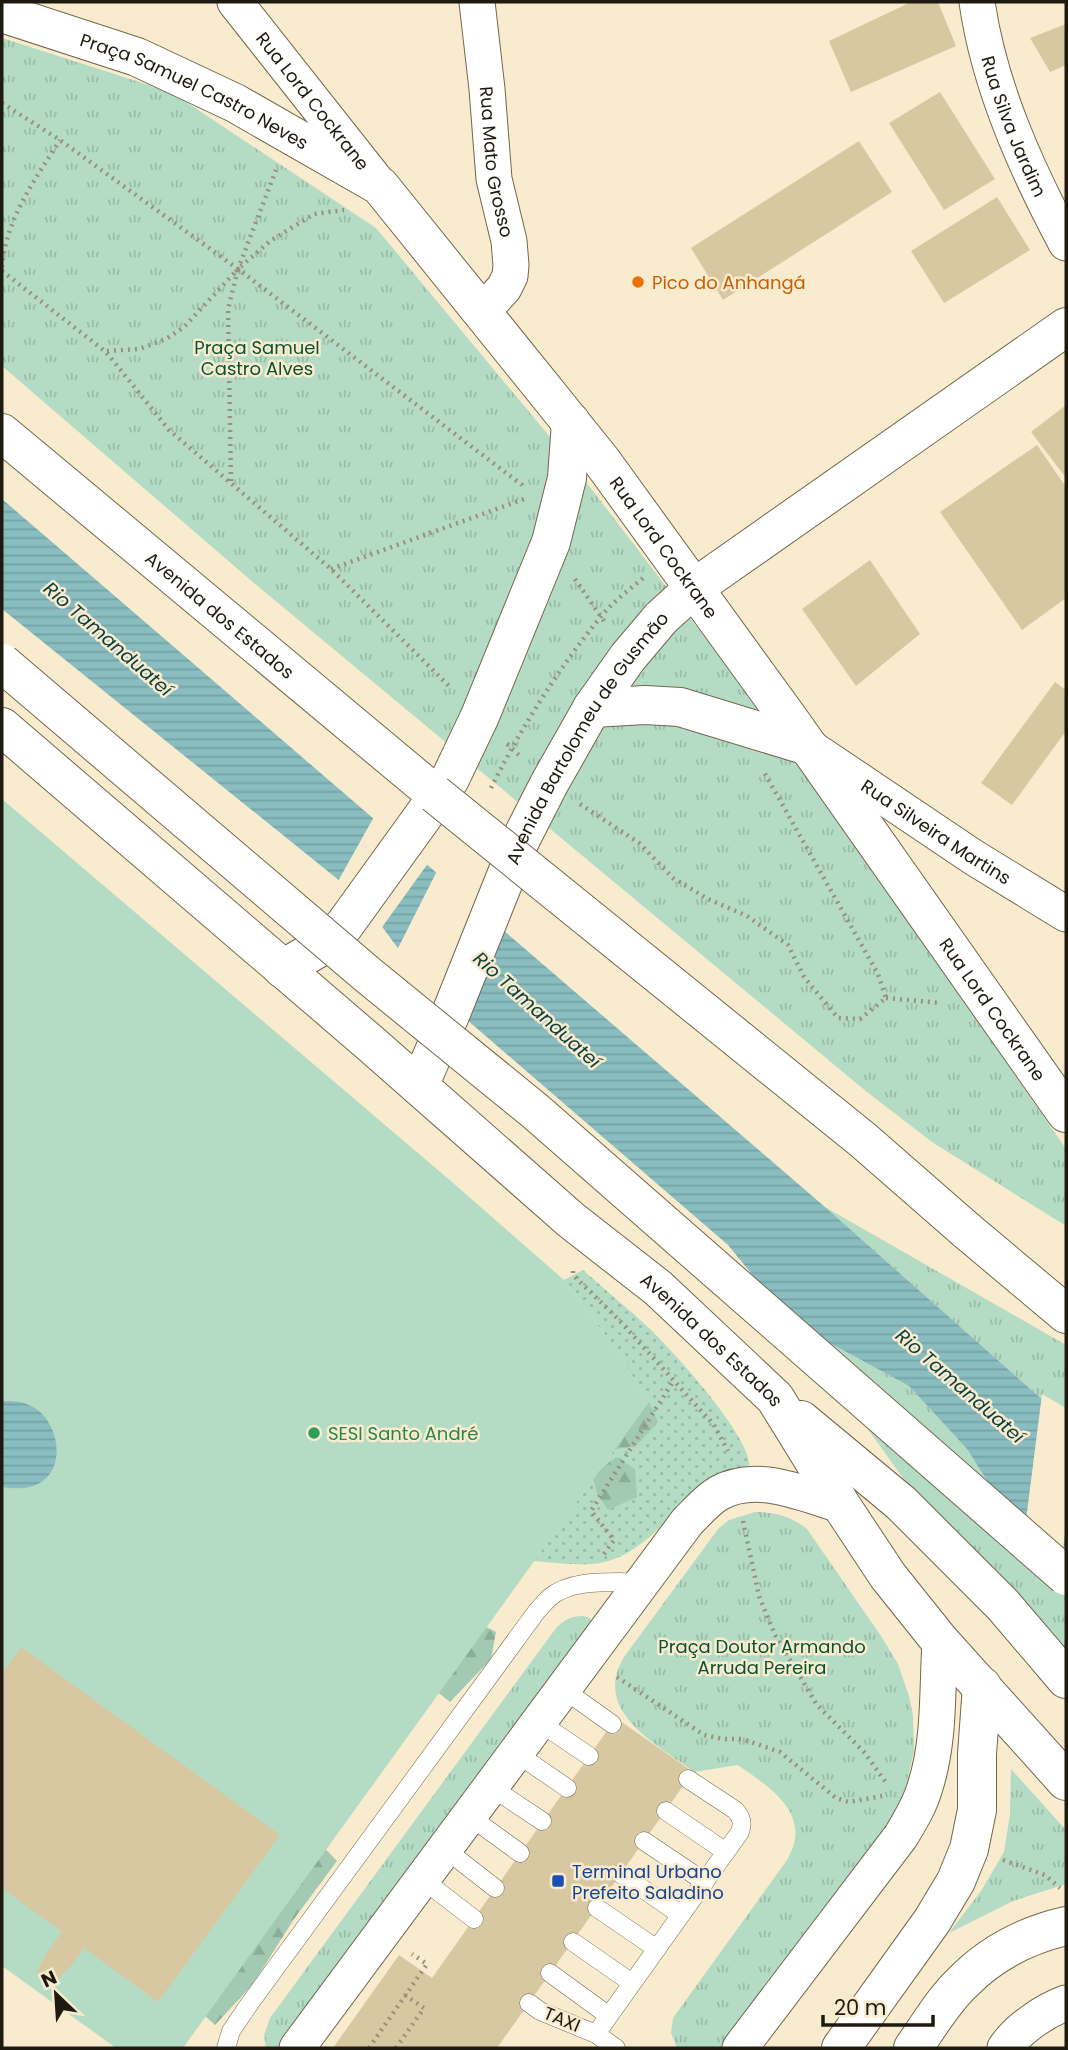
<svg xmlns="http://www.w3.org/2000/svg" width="1068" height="2050" viewBox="0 0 1068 2050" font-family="Poppins,sans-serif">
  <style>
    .grass { fill: url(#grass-dots) }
    .forest { fill: url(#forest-firs) }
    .park { fill: url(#park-tufts) }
    .pitch { fill: #b4dbc4 }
    .water { fill: url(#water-rules) }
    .pier { fill: #f9ecce }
    .building { fill: #d8c8a1 }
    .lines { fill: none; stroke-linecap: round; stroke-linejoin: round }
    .lane-casing { stroke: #72674c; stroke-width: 19 }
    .street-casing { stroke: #72674c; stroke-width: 37 }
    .secondary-casing { stroke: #72674c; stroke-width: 40 }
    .highway-casing { stroke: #72674c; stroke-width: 40 }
    .path { stroke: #9a907b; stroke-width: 4.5; stroke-dasharray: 2 5; stroke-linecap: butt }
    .lane { stroke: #fff; stroke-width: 18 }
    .street { stroke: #fff; stroke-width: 35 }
    .secondary { stroke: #fff; stroke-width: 38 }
    .highway { stroke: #fff; stroke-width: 38 }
    .highway-bridge-casing { stroke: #72674c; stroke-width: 40; stroke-linecap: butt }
    .highway-bridge { stroke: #fff; stroke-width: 38 }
    .food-dot { fill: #e8710a; stroke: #f9ecce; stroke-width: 2.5 }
    .leisure-dot { fill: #2e9e5b; stroke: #f9ecce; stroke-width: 2.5 }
    .transit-dot { fill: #1a4fb4; stroke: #f9ecce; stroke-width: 2.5 }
    .labels { text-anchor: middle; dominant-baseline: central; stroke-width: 5; stroke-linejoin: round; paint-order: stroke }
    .street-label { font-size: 18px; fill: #1e1a0f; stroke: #f9ecce }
    .food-label { font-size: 18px; fill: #c56008; stroke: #f9ecce; text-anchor: start }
    .park-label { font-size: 18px; fill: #0b5234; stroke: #f9ecce }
    .leisure-label { font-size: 18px; fill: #27864d; stroke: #f9ecce; text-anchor: start }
    .transit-label { font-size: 18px; fill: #164399; stroke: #f9ecce; text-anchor: start }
    .water-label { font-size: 19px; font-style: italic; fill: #0d3f41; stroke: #f9ecce }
  </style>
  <defs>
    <pattern id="grass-dots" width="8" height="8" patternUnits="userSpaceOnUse" patternTransform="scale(1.75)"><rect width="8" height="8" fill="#b4dbc4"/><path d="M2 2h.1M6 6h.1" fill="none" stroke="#9abba7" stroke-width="1.8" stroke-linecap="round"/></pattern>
    <pattern id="forest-firs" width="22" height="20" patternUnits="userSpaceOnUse" patternTransform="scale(1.75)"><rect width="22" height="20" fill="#a2cab2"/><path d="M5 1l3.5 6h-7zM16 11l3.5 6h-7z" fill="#8bad98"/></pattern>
    <pattern id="park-tufts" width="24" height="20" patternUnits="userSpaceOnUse" patternTransform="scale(1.75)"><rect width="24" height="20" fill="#b4dbc4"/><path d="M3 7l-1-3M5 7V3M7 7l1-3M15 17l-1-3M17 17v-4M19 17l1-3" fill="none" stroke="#9abba7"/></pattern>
    <pattern id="water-rules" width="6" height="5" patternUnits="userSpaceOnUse" patternTransform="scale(1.75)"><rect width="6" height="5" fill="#89bdc0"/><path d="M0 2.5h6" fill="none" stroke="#76a2a4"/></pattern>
  </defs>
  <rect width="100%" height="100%" fill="#f9ecce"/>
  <path class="grass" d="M583,1270C605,1290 629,1309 651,1330C672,1350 754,1440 749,1467C734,1475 714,1480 700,1490C687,1499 675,1513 664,1524C615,1570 598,1567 534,1561L649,1402L606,1336L564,1280Z"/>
  <path class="forest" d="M625,1388L649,1402L658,1422L636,1446L603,1451Z
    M616,1457L635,1469L637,1497L608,1510L598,1495L592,1476Z
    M467,1617L496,1632L491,1659L450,1702L430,1686Z
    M311,1834L337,1861L294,1919L253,1984L215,2025L192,2004Z"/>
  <path class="park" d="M2,38L171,92L376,228L570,461L772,725L1066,1149V1226L932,1142L867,1092L254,583L2,366Z
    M825,1207L1066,1345V1412L1044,1401Z
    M791,1322L909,1386L967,1449L989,1484L1066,1549V1692L997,1609Z
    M755,1512C776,1512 790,1516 807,1529L881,1636L898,1664L909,1696L913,1716L914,1751L905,1791L886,1827L724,2045L720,2048H677L671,2033L673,2018L787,1860C814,1814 770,1788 738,1765L694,1772C657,1744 591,1712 624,1657L718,1529L729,1520Z
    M583,1616L590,1618L593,1623L285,2048H266L264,2035L270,2018L556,1628C564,1620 571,1616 583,1616Z
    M1011,1769L1066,1830V1884L1013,1901L949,1933L981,1891L1004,1852L1010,1814Z"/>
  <path class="pitch" d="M2,799L452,1182L564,1280L606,1336L649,1402L183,2048H116L2,1966Z"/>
  <path class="water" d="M2,499L825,1207L1044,1401L1066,1412V1549L989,1484L967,1449L909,1386L791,1322L728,1245L422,981L361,898L2,609Z
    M2,1401C11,1401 21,1401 29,1405C55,1415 68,1460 44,1480C32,1490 16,1489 2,1487Z"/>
  <path class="pier" d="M375,815L429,862L380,930L359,901L337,883Z
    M438,869L495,919L461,1020L419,984L396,952Z
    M1042,1394L1066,1408V1524L1063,1551L1026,1520Z"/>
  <path class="building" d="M911,2H938L956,46L851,92L829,41Z
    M1066,24V65L1050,72L1030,38Z
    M940,92L995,179L944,210L889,123Z
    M859,141L892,192L723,300L691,248Z
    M997,197L1030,250L944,303L911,251Z
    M1066,405V478L1031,432Z
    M1037,445L1066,487V598L1022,630L940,512Z
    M870,560L920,634L856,686L802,609Z
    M1055,682L1066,690V731L1012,805L981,783Z
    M21,1647L280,1835L158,2002L84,1948L70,1967L52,1985L36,1973L48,1951L62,1932L2,1888V1673Z
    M616,1718L693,1772L497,2048H333L399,1955L432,1978Z"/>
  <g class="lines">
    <g class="lane-casing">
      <path id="lane" d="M563,1689L612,1724
        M539,1722L589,1756
        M516,1753L567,1788
        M491,1787L542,1821
        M666,1811L726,1852
        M469,1816L520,1853
        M644,1841L705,1882
        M445,1849L495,1888
        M621,1874L681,1915
        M422,1879L474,1919
        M597,1908L657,1949
        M573,1942L632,1983
        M550,1973L609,2016
        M529,2003L540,2011L596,2034L616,2048
        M596,2034L740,1832C743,1823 742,1818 735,1810L688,1779
        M226,2048L231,2031L250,2003L537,1611C541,1607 545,1602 549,1598C572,1578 613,1583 641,1582"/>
    </g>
    <g class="street-casing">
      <g id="street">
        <path id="s1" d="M235,2L378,183"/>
        <path id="s2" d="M477,2L487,89L494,179L509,241L511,265L510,276L504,288L482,312"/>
        <path id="s3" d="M977,2C989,86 1026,168 1066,243"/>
        <path id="s4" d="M814,750L973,857L1066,914"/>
        <path d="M297,2048L687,1522C697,1512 707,1500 719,1493C757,1472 803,1494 841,1505"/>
        <path d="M740,2048L901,1836C910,1821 920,1805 925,1787C940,1741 937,1689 940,1641"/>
        <path d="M1005,2048C1018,2029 1044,2011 1066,2003"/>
      </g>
    </g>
    <g class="secondary-casing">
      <g id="secondary">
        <path id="s5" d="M419,1086L451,1013L520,841L549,784L592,708L628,657L661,618L694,588L1066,327"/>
      </g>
    </g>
    <g class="highway-casing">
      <g id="highway">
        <path id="s6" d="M2,13L137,57L235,103L380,186L601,460L791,722L1066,1113"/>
        <path id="s7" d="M2,433L435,794"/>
        <path d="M592,708L645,705L680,707L808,746"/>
        <path id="s8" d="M2,727L370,1043L571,1220L658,1288L775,1398L841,1505L888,1576L940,1641L1066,1781"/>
        <path d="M283,969L315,950L343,927L450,779L480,716L551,542L567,478L571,422"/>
        <path d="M966,1230L1066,1314"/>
        <path d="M801,1420L901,1503L1003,1605L1066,1679"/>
        <path d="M841,2048L932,1921L956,1881L969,1849L977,1810V1754L982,1686"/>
        <path d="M913,2048C928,2027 943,2001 962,1983C990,1954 1027,1935 1066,1926"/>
      </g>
    </g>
    <path class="path" d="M2,103L60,140L238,269L522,485L524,490
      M2,267C6,218 35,180 60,140
      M2,271L106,352L169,430L331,569L451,688
      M107,351L139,349L166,339L184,327L238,269L276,170
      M231,481L228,309L238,269L270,241L314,214L344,210
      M331,569L524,499
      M575,579L606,624
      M507,744L521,757
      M491,788C520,730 558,669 599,619C611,603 628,591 643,578
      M580,804L639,843L673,878L708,899L747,916L788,945L804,977L838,1018L860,1019L886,998L878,974L764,772
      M886,998L941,1003
      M573,1271V1275L619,1320L714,1425L728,1451
      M743,1521L759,1596L775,1635L817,1705L864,1752L887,1784
      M604,1554L614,1540L591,1511L674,1380
      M617,1677L704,1735L723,1739H742L780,1752L836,1798L849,1802L882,1796
      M1003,1860L1045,1875L1060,1888
      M369,2048L427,1964L412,1954
      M396,2048L424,2008L405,1995"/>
    <use href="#lane" class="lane"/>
    <use href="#street" class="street"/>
    <use href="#secondary" class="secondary"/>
    <use href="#highway" class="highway"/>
    <g class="highway-bridge-casing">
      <path id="highway-bridge" d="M2,663L368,975L535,1111L1066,1576
        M435,794L863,1140L966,1230"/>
    </g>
    <use href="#highway-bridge" class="highway-bridge"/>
  </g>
  <circle class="food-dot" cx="638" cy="282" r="7"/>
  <circle class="leisure-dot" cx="314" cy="1433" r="7"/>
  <rect class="transit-dot" x="551" y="1874" width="14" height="14" rx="3.5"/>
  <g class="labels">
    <g class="street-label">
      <text stroke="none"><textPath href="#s6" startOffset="208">Praça Samuel Castro Neves</textPath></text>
      <text stroke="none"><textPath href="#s1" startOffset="126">Rua Lord Cockrane</textPath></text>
      <text stroke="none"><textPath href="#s3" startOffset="130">Rua Silva Jardim</textPath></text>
      <text stroke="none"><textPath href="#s2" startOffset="161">Rua Mato Grosso</textPath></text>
      <text stroke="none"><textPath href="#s6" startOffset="877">Rua Lord Cockrane</textPath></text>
      <text stroke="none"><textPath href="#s7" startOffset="284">Avenida dos Estados</textPath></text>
      <text stroke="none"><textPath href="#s5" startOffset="388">Avenida Bartolomeu de Gusmão</textPath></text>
      <text stroke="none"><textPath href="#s4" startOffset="147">Rua Silveira Martins</textPath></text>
      <text stroke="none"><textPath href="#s6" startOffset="1444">Rua Lord Cockrane</textPath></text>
      <text stroke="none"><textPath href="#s8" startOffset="938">Avenida dos Estados</textPath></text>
      <text transform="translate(562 2019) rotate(23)">TAXI</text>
    </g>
    <g class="food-label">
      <text x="652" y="282">Pico do Anhangá</text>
    </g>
    <g class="park-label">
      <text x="257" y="347">Praça Samuel<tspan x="257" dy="21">Castro Alves</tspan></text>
      <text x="762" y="1646">Praça Doutor Armando<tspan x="762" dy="21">Arruda Pereira</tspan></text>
    </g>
    <g class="leisure-label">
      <text x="328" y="1433">SESI Santo André</text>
    </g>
    <g class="transit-label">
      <text x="572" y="1871">Terminal Urbano<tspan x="572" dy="21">Prefeito Saladino</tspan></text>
    </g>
    <g class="water-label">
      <text transform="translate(108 639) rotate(41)">Rio Tamanduateí</text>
      <text transform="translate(537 1010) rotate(42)">Rio Tamanduateí</text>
      <text transform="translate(960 1386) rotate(41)">Rio Tamanduateí</text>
    </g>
  </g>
  <rect width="1068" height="2050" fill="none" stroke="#1e1a0f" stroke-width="7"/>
  <g transform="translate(56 1994) rotate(335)" stroke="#f9ecce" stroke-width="5" paint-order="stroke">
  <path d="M0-5L12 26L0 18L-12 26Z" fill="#1e1a0f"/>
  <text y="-10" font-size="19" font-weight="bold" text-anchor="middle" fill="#1e1a0f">N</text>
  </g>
  <path d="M823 2015v10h110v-10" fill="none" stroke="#1e1a0f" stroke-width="3.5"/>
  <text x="834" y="2015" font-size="21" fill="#1e1a0f" stroke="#f9ecce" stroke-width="5" paint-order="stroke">20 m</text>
</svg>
